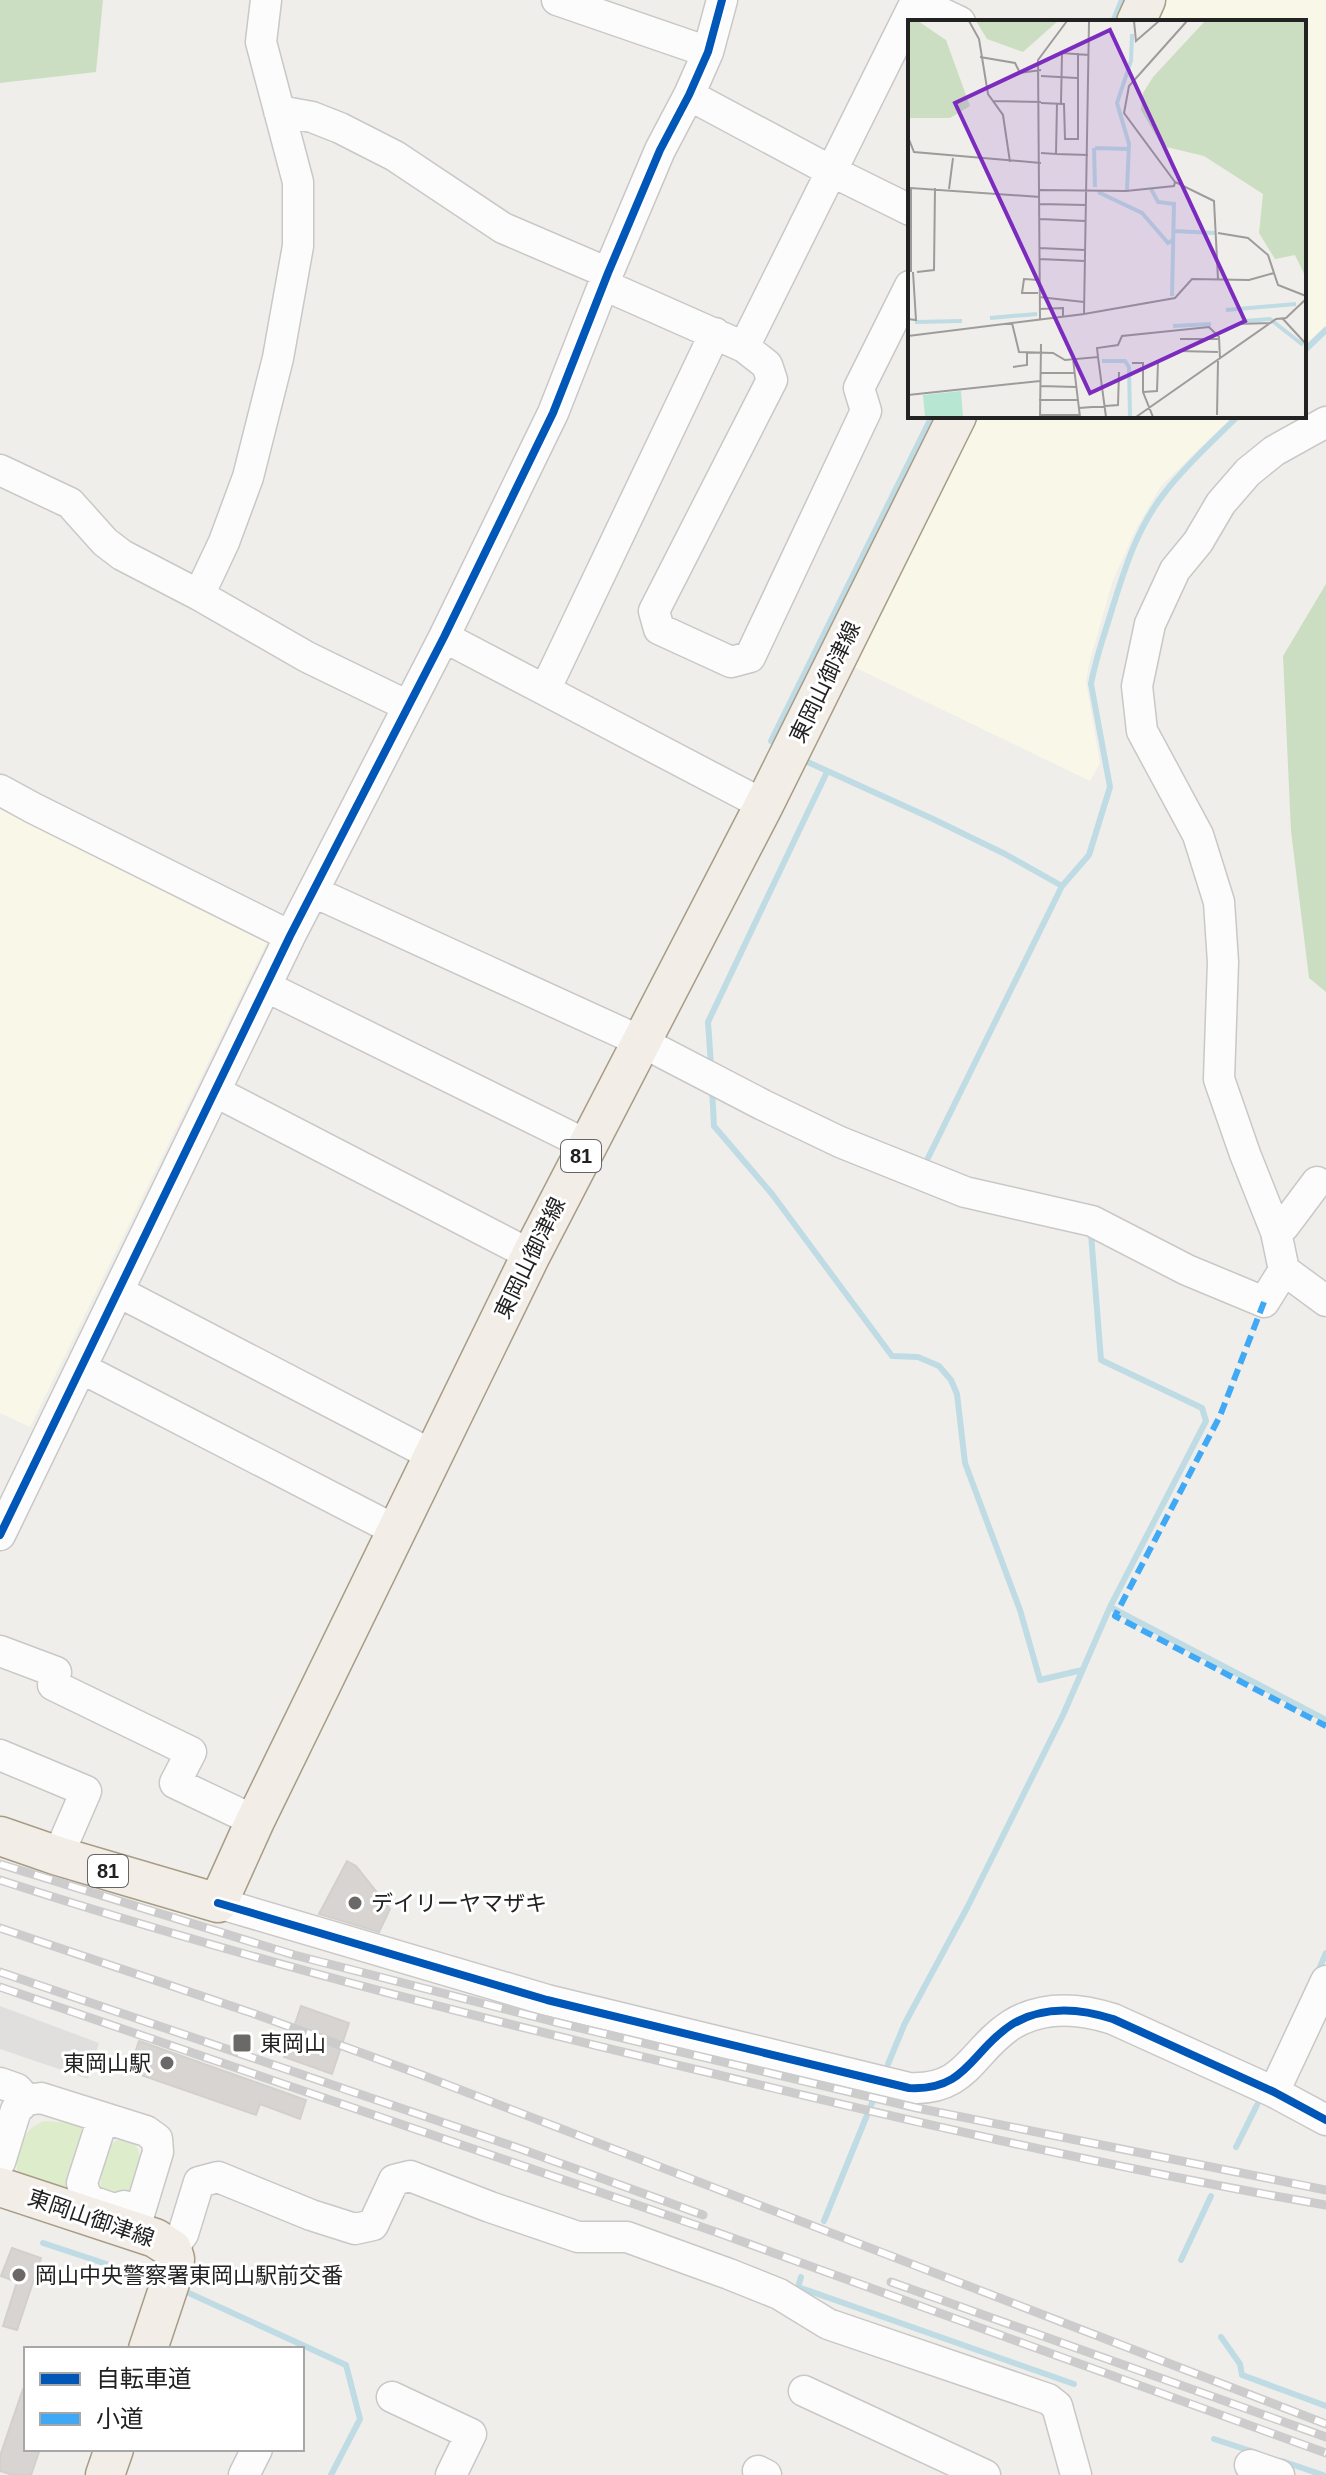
<svg xmlns="http://www.w3.org/2000/svg" width="1326" height="2475" viewBox="0 0 1326 2475" font-family="Helvetica,'Noto Sans JP',sans-serif">
  <style>
    .education { fill: #f8f7e8 }
    .grass { fill: #ddeccb }
    .forest { fill: #cbdec1 }
    .parking { fill: #e0dfde }
    .lines { fill: none; stroke-linecap: round; stroke-linejoin: round }
    .stream { stroke: #bfdbe3; stroke-width: 6 }
    .building { fill: #d7d4d2; stroke: #d3d0cc; stroke-width: 2 }
    .minor-casing { stroke: #c9c8c7; stroke-width: 33 }
    .major-casing { stroke: #a79c86; stroke-width: 41 }
    .minor { stroke: #fdfcfc; stroke-width: 30 }
    .major { stroke: #f3ede7; stroke-width: 38 }
    .rail-casing { stroke: #ccc; stroke-width: 9 }
    .rail { stroke: #fff; stroke-width: 6; stroke-dasharray: 18; stroke-linecap: butt }
    .quiet { stroke: #3fa9f5; stroke-width: 6; stroke-dasharray: 12 6; stroke-linecap: butt }
    .cycleway-casing { stroke: #fff; stroke-width: 13 }
    .cycleway { stroke: #0057b8; stroke-width: 8 }
    .poi-dot { fill: #6a6968; stroke: #fff; stroke-width: 3 }
    .labels { text-anchor: middle; dominant-baseline: central; stroke-width: 6; stroke-linejoin: round; paint-order: stroke }
    .shield { fill: #fff; stroke: #646464; stroke-width: 2 }
    .shield-label { font-size: 20px; font-weight: bold; fill: #222 }
    .street-label { font-size: 22px; fill: #222; stroke: #fff }
    .poi-label { font-size: 22px; fill: #222; stroke: #fff; text-anchor: start }
    .inset-river { fill: none; stroke: #bfdbe3; stroke-width: 4 }
    .inset-road { fill: none; stroke: #9e9c9b; stroke-width: 2 }
    .view { fill: #7b2cbf; fill-opacity: 0.15; stroke: #7b2cbf; stroke-width: 4 }
    .inset-edge { fill: none; stroke: #222; stroke-width: 4 }
  </style>
  <rect width="100%" height="100%" fill="#f0eeeb"/>
  <path class="education" d="M1160,0H1326V325L1304,346V22H1150Z
    M969,416H1233L1161,486L1137,527L1113,580L1089,664L1086,682L1100,763L1090,781L850,665Z
    M0,809L269,938L30,1427L0,1413Z"/>
  <path class="grass" d="M45,2121L80,2124L83,2129L66,2178L69,2195L20,2182C11,2161 21,2127 45,2121Z
    M125,2138C152,2151 135,2174 128,2196L100,2191C100,2181 106,2153 112,2144C116,2139 119,2140 125,2138Z"/>
  <path class="forest" d="M0,0H103L96,72L0,83Z
    M1326,584V992L1309,978L1291,831L1283,656Z"/>
  <path class="parking" d="M0,2006L99,2043L88,2079L0,2049Z"/>
  <g class="lines">
    <path class="stream" d="M1113,22L1122,0
      M1304,351L1326,330
      M774,743L771,741L932,416
      M801,759L933,819L1005,854L1062,886
      M711,1065L708,1022L827,772
      M712,1089L714,1126L772,1194L892,1356L918,1357L939,1366L951,1380L957,1394L965,1463L1020,1610L1040,1680L1082,1670
      M925,1164L1062,886L1089,855L1110,787L1091,684C1095,662 1102,641 1109,619C1123,574 1136,528 1166,491C1187,464 1214,440 1238,416
      M1110,1607L1326,1720
      M1317,1974L1326,1953
      M888,2064L905,2023L968,1906L1063,1715L1110,1607L1206,1421L1202,1408L1101,1360L1091,1234
      M1236,2147L1257,2105
      M824,2221L874,2098
      M43,2243L155,2280
      M1181,2260L1211,2196
      M801,2277L798,2287L1074,2384
      M180,2289L346,2365L360,2419L331,2475
      M1221,2337L1240,2364L1242,2375L1326,2406
      M1214,2439L1257,2453
      M1282,2461L1323,2475"/>
  </g>
  <path class="building" d="M347,1861L356,1866L390,1909L379,1932L319,1914Z
    M301,2006L349,2023L332,2074L284,2057Z
    M139,2041L306,2100L300,2119L260,2104L256,2115L129,2071Z
    M12,2248L41,2258L17,2330L3,2326L17,2282L1,2276Z
    M23,2389H26V2449H40L31,2475H13L0,2471V2456Z"/>
  <g class="lines">
    <g class="minor-casing">
      <path id="minor" d="M557,0L708,52
        M689,95L831,171L910,210
        M279,111L312,117L340,128L395,156L503,228L608,273
        M604,285L744,347L767,365L772,380L654,611L659,629L731,662L750,657L866,411L859,388L910,286
        M744,347L916,1L960,22
        M1326,422L1274,451L1248,472L1221,503L1198,542L1175,570L1150,624L1137,686L1142,731L1198,835L1219,902L1223,962L1219,1079L1245,1154L1276,1232L1284,1270L1326,1301
        M0,470L70,503L105,542L122,555L199,595L307,657L408,706
        M199,595L224,542L248,477L278,358L298,246V182L261,42L266,0
        M444,637L545,690L715,333
        M545,690L764,805
        M0,790L33,808L290,936
        M314,892L640,1041L763,1105L840,1142L965,1192L1092,1221L1187,1270L1264,1302L1284,1270
        M267,987L587,1145
        M216,1092L531,1255
        M1276,1232L1284,1226L1317,1182
        M119,1292L434,1456
        M81,1368L397,1531
        M0,1535L290,936L444,637L553,413L608,273L660,150L689,95L708,52L722,0
        M0,1651L56,1672L53,1685L191,1752L175,1783L255,1821
        M0,1755L86,1791L58,1856
        M218,1903L547,2000L909,2088C967,2091 971,2051 1011,2025C1043,2005 1079,2008 1113,2019L1274,2092L1326,2120
        M0,2083L17,2089L27,2100
        M1274,2092L1326,1981
        M103,2118L82,2183L85,2194L91,2201L114,2209L124,2206
        M0,2162L16,2110L27,2100L41,2098L146,2131L157,2139L158,2152L134,2231
        M172,2249L183,2234L199,2182L218,2177L311,2215L355,2229L373,2225L394,2180L410,2176L490,2207L578,2237H627L729,2274L779,2294L828,2324L1048,2399L1057,2406L1076,2475
        M804,2391L985,2475
        M392,2397L471,2434L451,2475
        M1250,2465L1279,2475
        M758,2471L766,2475
        M244,2475L257,2449"/>
    </g>
    <g class="major-casing">
      <path id="major" d="M1136,22L1146,0
        M0,1836L58,1856L218,1903L255,1821L531,1255L764,805L957,416
        M0,2187L155,2238L172,2249L175,2259L174,2271L148,2349
        M105,2475L114,2449"/>
    </g>
    <use href="#minor" class="minor"/>
    <use href="#major" class="major"/>
    <g class="rail-casing">
      <path id="rail" d="M0,1864L294,1955L559,2023L917,2108L1326,2190
        M0,1880C231,1955 466,2015 702,2071C909,2121 1116,2169 1326,2205
        M0,1928L252,2013L422,2075L1326,2424
        M0,1972L518,2148L703,2215
        M0,1987L716,2232L1326,2453
        M891,2282L1326,2437"/>
    </g>
    <use href="#rail" class="rail"/>
    <path class="quiet" d="M1264,1302L1220,1416L1115,1616L1326,1726"/>
    <g class="cycleway-casing">
      <path id="cycleway" d="M0,1535L290,936L444,637L553,413L608,273L660,150L689,95L708,52L722,0
        M218,1903L547,2000L909,2088C967,2091 971,2051 1011,2025C1043,2005 1079,2008 1113,2019L1274,2092L1326,2120"/>
    </g>
    <use href="#cycleway" class="cycleway"/>
  </g>
  <g class="poi-dot">
    <circle cx="355" cy="1903" r="8"/>
    <rect x="232" y="2033" width="20" height="20" rx="4"/>
    <circle cx="167" cy="2063" r="8"/>
    <circle cx="19" cy="2275" r="8"/>
  </g>
  <g class="labels">
    <g class="shield">
      <rect x="561" y="1140" width="40" height="32" rx="6"/>
      <rect x="88" y="1855" width="40" height="32" rx="6"/>
    </g>
    <g class="shield-label">
      <text x="581" y="1156">81</text>
      <text x="108" y="1871">81</text>
    </g>
    <g class="street-label">
      <text transform="translate(825 682) rotate(-64)">東岡山御津線</text>
      <text transform="translate(530 1258) rotate(-64)">東岡山御津線</text>
      <text transform="translate(91 2218) rotate(19)">東岡山御津線</text>
    </g>
    <g class="poi-label">
      <text x="371" y="1903">デイリーヤマザキ</text>
      <text x="260" y="2043">東岡山</text>
      <text x="151" y="2063" text-anchor="end">東岡山駅</text>
      <text x="35" y="2275">岡山中央警察署東岡山駅前交番</text>
    </g>
  </g>
  <g transform="translate(908 20)">
    <rect width="398" height="398" fill="#f0eeeb"/>
    <path d="M0,1H10L38,20L62,86L42,98H0ZM68,1H150L115,32L79,19ZM297,1H398V258L387,235L367,239L351,213L355,174L296,136L254,126L233,90L235,73L245,57Z" fill="#cbdec1"/>
    <path d="M53,371L55,397H17L15,375Z" fill="#b7e6d2"/>
    <path class="inset-river" d="M186,128L187,167M187,128L220,129M243,169L250,182L266,184L264,276M219,170L221,124L209,83L223,41L224,14M190,172L234,193L260,223L265,220M265,211L307,213M318,290L388,284M82,298L129,294M336,301L362,299L395,325M7,302L54,301M265,306L303,304M194,341H217L221,347L222,397"/>
    <path class="inset-road" d="M61,1L71,19L80,74L95,95L102,142M226,1L228,21L251,1M279,1L221,66L216,93L267,162L306,181L310,259M72,37L107,43L112,53L133,50M133,56L169,58M85,81L133,82M133,83L156,84L157,119H170V33M153,83L154,33L181,35M0,117L6,132L133,143M133,133L148,134L149,83M148,134L180,135M41,169L45,138M132,170L218,171L266,166L267,162M132,184L178,185M132,199L177,201M310,213L340,218L360,235L370,265L398,276M131,228L177,230M131,239L177,241M3,252V168L132,177M9,252L26,250L27,168M130,273H114L116,259L131,260M131,277L176,282M132,289L155,288V297M176,294L267,278L284,259L341,260L366,253M0,299L8,300L5,252M375,299L398,324M132,300L130,40L159,1M104,303L111,332L145,333L157,340L190,337L198,397M328,304L364,303M0,316L176,294L181,1M272,319H310M397,323L398,397M271,331L310,332M190,337L189,328L210,325L214,316L301,307L311,317L312,339M165,339L172,397M224,343H235V372L245,397M105,347L119,345V333M133,353H167M132,366L168,367M235,372L249,371L250,342M0,375L132,361M131,380H170M171,388L210,385L211,352M132,395H171M309,395L310,341M132,397L133,324M228,397L368,299L378,298L398,279"/>
    <path class="view" d="M202,10L337,301L182,373L47,83Z"/>
    <rect width="398" height="398" class="inset-edge"/>
  </g>
  <rect x="24" y="2347" width="280" height="104" fill="#ffffff" stroke="#a7a7a7" stroke-width="2"/>
  <rect x="40" y="2373" width="40" height="12" fill="#0057b8" stroke="#a7a7a7" stroke-width="2"/>
  <text x="96" y="2387" font-size="24" fill="#222222">自転車道</text>
  <rect x="40" y="2413" width="40" height="12" fill="#3fa9f5" stroke="#a7a7a7" stroke-width="2"/>
  <text x="96" y="2427" font-size="24" fill="#222222">小道</text>
</svg>
